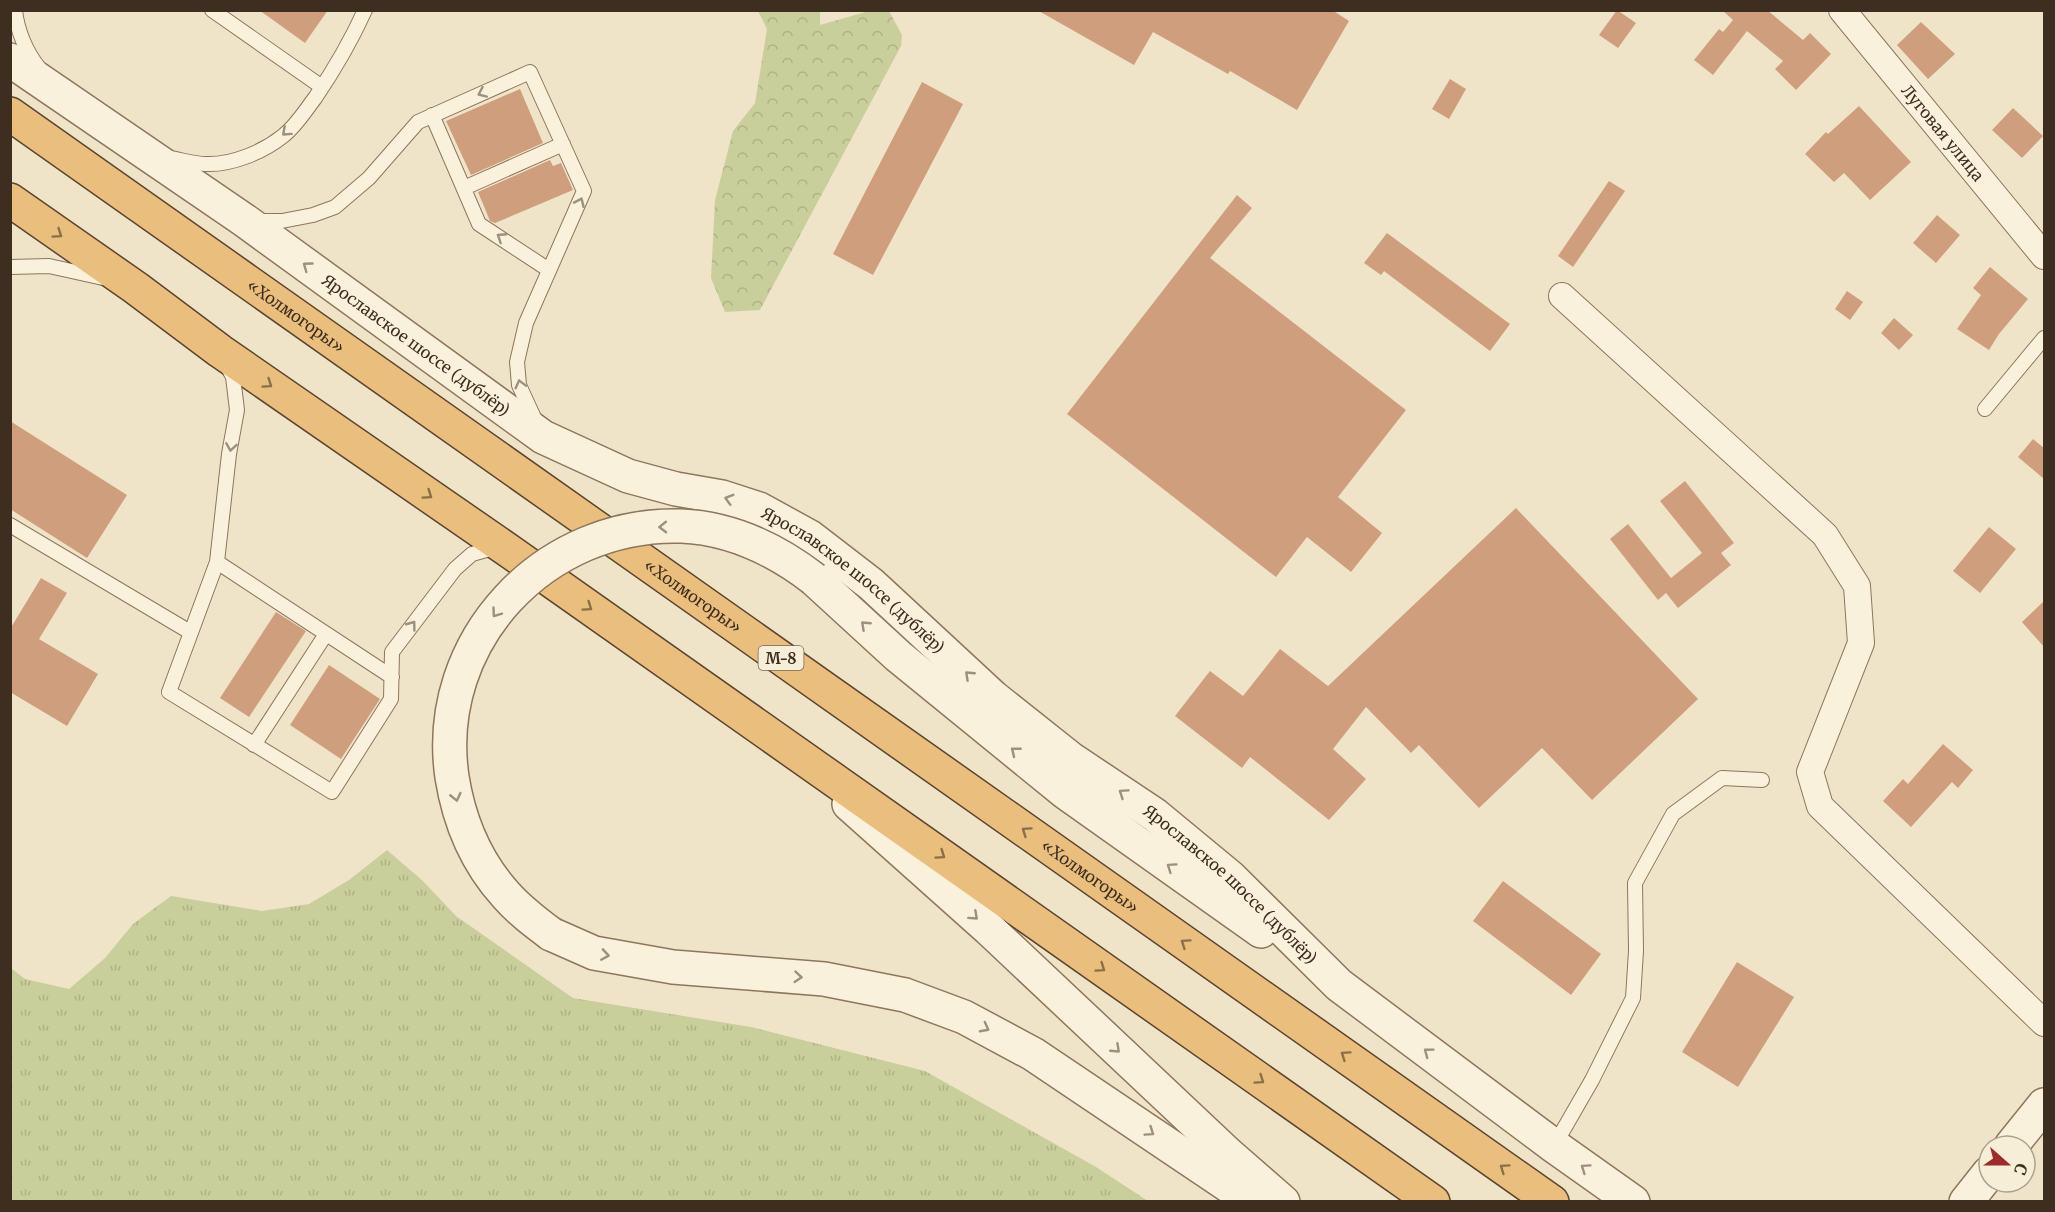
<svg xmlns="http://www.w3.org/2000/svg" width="2055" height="1212" viewBox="0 0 2055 1212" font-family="Merriweather,serif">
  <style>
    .grass { fill: url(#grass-tufts) }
    .forest { fill: url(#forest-crowns) }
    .building { fill: #cf9f7d }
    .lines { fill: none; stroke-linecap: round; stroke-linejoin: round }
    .service-casing { stroke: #8d765c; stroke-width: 16 }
    .minor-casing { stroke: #8d765c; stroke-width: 28 }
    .tertiary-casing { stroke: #8d765c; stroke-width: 36 }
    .trunk-casing { stroke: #5b4430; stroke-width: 36 }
    .service { stroke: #faf1dc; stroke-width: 14 }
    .minor { stroke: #faf1dc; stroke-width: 26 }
    .tertiary { stroke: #faf1dc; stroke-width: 33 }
    .trunk { stroke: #eabe7c; stroke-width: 33 }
    .tertiary-bridge-casing { stroke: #8d765c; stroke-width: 36; stroke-linecap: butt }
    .tertiary-bridge { stroke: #faf1dc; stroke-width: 33 }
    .oneway { stroke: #9c907e }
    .oneway2 { stroke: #8b6f49 }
    .labels { text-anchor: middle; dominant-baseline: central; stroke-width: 4.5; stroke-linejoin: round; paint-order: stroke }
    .shield { fill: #f7eed8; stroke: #756857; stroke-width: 1.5 }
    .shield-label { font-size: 15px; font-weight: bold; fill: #3d2e20 }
    .street-label { font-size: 16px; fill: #3d2e20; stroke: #f7eed8 }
  </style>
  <defs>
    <pattern id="grass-tufts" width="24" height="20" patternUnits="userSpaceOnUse" patternTransform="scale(1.5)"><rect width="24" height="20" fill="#c9cf9b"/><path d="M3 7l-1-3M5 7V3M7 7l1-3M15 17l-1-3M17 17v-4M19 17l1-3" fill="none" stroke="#aeb285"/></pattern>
    <pattern id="forest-crowns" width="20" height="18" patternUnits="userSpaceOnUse" patternTransform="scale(1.5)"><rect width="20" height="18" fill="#c9cf9b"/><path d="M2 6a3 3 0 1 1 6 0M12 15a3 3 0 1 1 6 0" fill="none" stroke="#aeb285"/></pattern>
  </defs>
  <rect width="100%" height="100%" fill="#f0e4c8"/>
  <path class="grass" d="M387,850L423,881L456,916L573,998L751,1027L925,1071L1096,1167L1148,1201H11V968L25,979L69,989L105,958L133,924L171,896L262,911L309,904L349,880Z"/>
  <path class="forest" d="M758,11H820V25L869,11H889L902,35L901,46L760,310L725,312L711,278L715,200L733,131L755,103L767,29Z"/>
  <path class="building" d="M259,10H328L305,43Z
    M1037,10H1332L1349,21L1297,110L1230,71L1228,74L1153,32L1134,65Z
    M1617,10L1636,23L1618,48L1599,35Z
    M1722,10H1767L1803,40L1810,33L1831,54L1796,90L1775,69L1783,61L1747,31L1713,75L1694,60L1719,29L1723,32L1733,20Z
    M1921,22L1955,54L1928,79L1897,45Z
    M1450,79L1466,89L1449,119L1432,109Z
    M922,82L963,104L873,275L833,254Z
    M520,89L543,143L471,175L446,121Z
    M1859,106L1911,162L1870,200L1844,173L1834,182L1805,154L1826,132L1828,134Z
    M2013,108L2043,136L2022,158L1992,130Z
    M550,160L553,166L561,163L573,190L495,223L490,221L478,192Z
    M1609,181L1625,191L1573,267L1558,256Z
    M1237,195L1252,208L1210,258L1406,410L1338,497L1382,533L1351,572L1307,537L1276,577L1067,414Z
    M1937,215L1960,235L1936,263L1913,243Z
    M1387,233L1510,324L1490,351L1384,271L1381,275L1364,263Z
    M1990,267L2028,299L1999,334L1989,350L1957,329L1981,295L1973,288Z
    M1847,291L1863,302L1850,320L1835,309Z
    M1894,318L1913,335L1899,350L1881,333Z
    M10,421L127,495L87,558L10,509Z
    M2033,439L2044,448V479L2018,457Z
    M1685,481L1734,543L1721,553L1731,565L1678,608L1666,593L1658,600L1610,539L1628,524L1671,578L1702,553L1660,501Z
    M1516,508L1698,699L1592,800L1542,748L1479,808L1419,745L1411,753L1366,707L1333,749L1366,779L1329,820L1250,757L1242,768L1175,716L1210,671L1243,696L1280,649L1328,686Z
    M1989,527L2016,549L1980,593L1953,571Z
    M41,578L67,593L39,639L98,674L67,726L10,692V629Z
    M2044,601V647L2022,622Z
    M276,612L306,631L249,717L220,698Z
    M329,665L380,699L341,759L290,725Z
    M1943,744L1973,770L1958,788L1952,782L1911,827L1883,801L1903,779L1908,784Z
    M1503,881L1601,954L1571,995L1473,921Z
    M1737,962L1794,997L1738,1087L1682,1052Z"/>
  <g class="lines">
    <g class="service-casing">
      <path id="service" d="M15,10C17,30 26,52 39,68
        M212,10L322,87
        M432,115L479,224L549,270
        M170,158C182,160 194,164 206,164C232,165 263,152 283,136C296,126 305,111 315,98C334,70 351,41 365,10
        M464,188L563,144
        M257,221H282L313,215L335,207L369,178L418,122L530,72L584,191L526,323L517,362L519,385L536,422
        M10,267L49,266L103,278
        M226,364L233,377L237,410L229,454L217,562L169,692L332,792L391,699L392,652L455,569L472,554L490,549L498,551
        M1985,409L2044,338
        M10,525L190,632
        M217,562L392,677
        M254,745L326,634
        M1554,1146L1592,1080L1633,998L1636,951L1635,883L1673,814L1722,778L1762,780"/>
    </g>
    <g class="minor-casing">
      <g id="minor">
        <path id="s1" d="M1842,10L2044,256"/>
        <path d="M1562,296L1825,535L1857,586L1861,643L1810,772L1820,806L2044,1023"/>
      </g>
    </g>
    <g class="tertiary-casing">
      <g id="tertiary">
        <path id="s2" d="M10,60L244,220L543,437L628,476L676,489L722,497L759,509L810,537L871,584L993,697L1071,759L1155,815L1230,877L1339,985L1554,1146L1633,1202"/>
        <path d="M814,579L898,656L1065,792L1261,931"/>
        <path d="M849,804L989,929L1228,1154L1283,1202"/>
        <path d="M551,934L594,953L673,967L824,979L905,995L964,1017L1033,1054L1253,1202"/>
        <path d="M2011,1146L2044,1105"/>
        <path d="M1966,1202L1989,1173"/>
      </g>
    </g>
    <g class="trunk-casing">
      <g id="trunk">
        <path id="s3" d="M10,114L1552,1202"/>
        <path d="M10,200L136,288L220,351L512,553L1433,1202"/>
      </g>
    </g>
    <use href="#service" class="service"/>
    <use href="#minor" class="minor"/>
    <use href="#tertiary" class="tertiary"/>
    <use href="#trunk" class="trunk"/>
    <g class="tertiary-bridge-casing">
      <path id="tertiary-bridge" d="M551,934C535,922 519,910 506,895C476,862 459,821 452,777C432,640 545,522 681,526C731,528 775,549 814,579"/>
    </g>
    <use href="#tertiary-bridge" class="tertiary-bridge"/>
  </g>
  <defs><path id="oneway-chevron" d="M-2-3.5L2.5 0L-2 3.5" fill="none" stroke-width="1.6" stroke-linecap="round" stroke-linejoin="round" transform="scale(1.5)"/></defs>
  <g class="oneway">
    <use href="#oneway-chevron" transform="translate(482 93) rotate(156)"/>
    <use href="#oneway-chevron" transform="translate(286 132) rotate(138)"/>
    <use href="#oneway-chevron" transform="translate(580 202) rotate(-66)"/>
    <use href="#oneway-chevron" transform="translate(501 237) rotate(-147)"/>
    <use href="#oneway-chevron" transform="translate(307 266) rotate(-144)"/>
    <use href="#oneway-chevron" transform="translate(520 384) rotate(-104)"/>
    <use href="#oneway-chevron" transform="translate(231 447) rotate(99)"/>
    <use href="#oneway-chevron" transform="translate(729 499) rotate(-164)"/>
    <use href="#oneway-chevron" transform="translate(663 527) rotate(179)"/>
    <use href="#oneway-chevron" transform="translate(496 613) rotate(126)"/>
    <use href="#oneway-chevron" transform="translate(412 625) rotate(-53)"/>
    <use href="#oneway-chevron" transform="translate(865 625) rotate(-137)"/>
    <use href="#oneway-chevron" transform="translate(969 675) rotate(-137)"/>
    <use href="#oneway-chevron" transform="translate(1015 751) rotate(-141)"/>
    <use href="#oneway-chevron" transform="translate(1123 793) rotate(-146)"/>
    <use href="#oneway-chevron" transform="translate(456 797) rotate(77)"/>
    <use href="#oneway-chevron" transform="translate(1171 867) rotate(-145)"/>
    <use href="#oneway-chevron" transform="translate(974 916) rotate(42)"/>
    <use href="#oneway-chevron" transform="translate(605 955) rotate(9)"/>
    <use href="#oneway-chevron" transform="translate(798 977) rotate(5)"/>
    <use href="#oneway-chevron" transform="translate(985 1028) rotate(28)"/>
    <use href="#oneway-chevron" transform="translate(1116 1049) rotate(43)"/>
    <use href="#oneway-chevron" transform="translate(1428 1052) rotate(-143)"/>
    <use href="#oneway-chevron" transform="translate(1150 1132) rotate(34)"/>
    <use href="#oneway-chevron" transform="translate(1585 1168) rotate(-145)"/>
  </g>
  <g class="oneway2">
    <use href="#oneway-chevron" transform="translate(58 234) rotate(35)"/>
    <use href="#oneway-chevron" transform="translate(268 384) rotate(35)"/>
    <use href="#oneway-chevron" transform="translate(428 495) rotate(35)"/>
    <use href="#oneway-chevron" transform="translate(588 607) rotate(35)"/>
    <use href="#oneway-chevron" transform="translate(1026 831) rotate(-145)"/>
    <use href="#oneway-chevron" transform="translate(941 855) rotate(35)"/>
    <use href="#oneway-chevron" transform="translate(1185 943) rotate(-145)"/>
    <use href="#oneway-chevron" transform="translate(1101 968) rotate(35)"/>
    <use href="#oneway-chevron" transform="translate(1345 1055) rotate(-145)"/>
    <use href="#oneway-chevron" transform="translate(1260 1080) rotate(35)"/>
    <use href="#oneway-chevron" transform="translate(1504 1168) rotate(-145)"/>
  </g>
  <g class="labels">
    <rect class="shield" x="758.5" y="646" width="45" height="24" rx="4.5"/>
    <g class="shield-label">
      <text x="781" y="658">М-8</text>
    </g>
    <g class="street-label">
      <text stroke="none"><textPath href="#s1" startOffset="159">Луговая улица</textPath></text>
      <text stroke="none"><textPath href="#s3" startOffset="350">«Холмогоры»</textPath></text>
      <text stroke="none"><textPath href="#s2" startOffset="496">Ярославское шоссе (дублёр)</textPath></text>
      <text stroke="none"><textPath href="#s2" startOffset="1000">Ярославское шоссе (дублёр)</textPath></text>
      <text stroke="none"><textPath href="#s3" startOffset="836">«Холмогоры»</textPath></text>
      <text stroke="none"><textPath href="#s3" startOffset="1322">«Холмогоры»</textPath></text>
      <text stroke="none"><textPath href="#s2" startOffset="1486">Ярославское шоссе (дублёр)</textPath></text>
    </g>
  </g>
  <rect width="2055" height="1212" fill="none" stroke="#3d2e20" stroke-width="24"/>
  <g transform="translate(2007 1164) rotate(111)"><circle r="28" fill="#f7eed8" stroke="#ada18e" stroke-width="1.5"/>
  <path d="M0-4.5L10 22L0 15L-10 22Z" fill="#9e2a2b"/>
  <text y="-9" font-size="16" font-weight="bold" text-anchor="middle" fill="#3d2e20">С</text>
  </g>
</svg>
